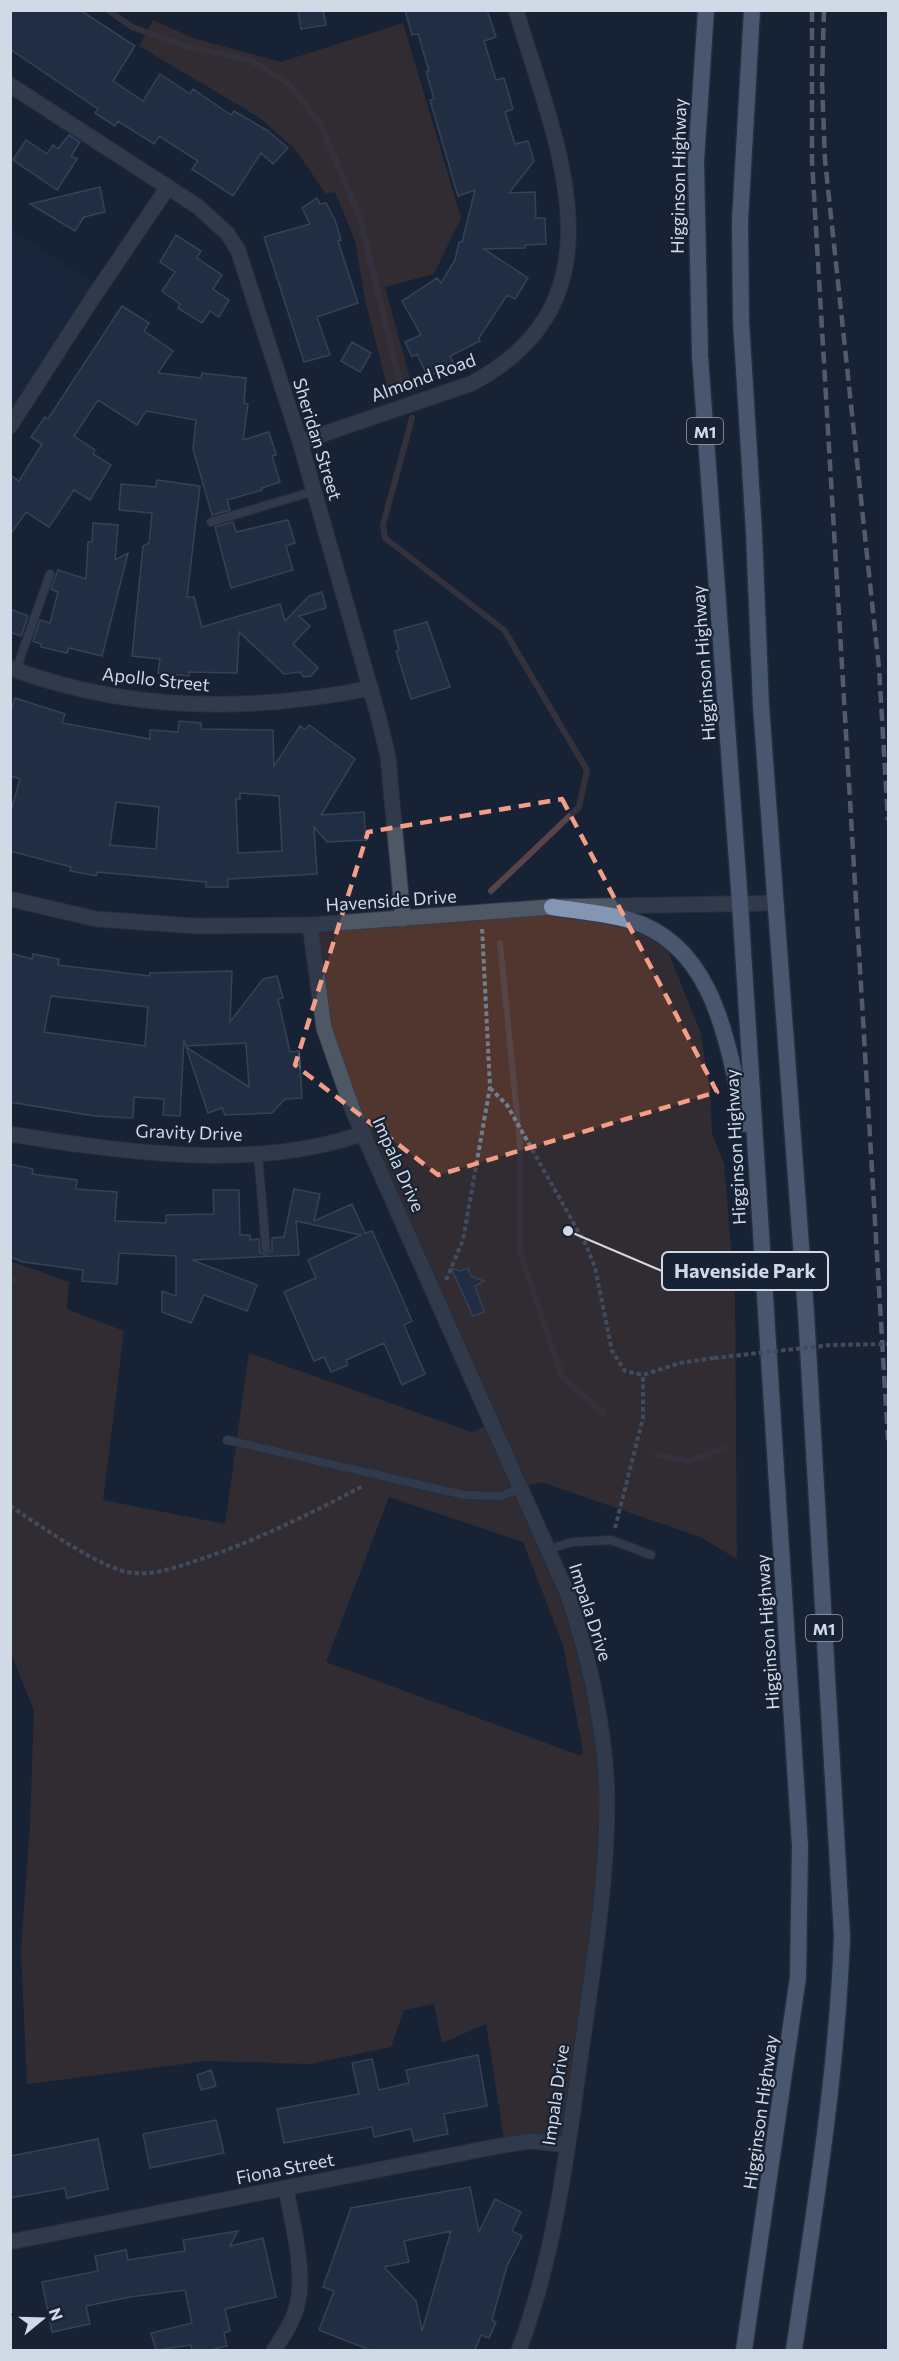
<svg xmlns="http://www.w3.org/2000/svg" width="899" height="2361" viewBox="0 0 899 2361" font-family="Commissioner,sans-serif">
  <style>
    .built { fill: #1c2941 }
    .green { fill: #50362f; fill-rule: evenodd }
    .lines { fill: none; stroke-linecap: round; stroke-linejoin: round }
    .stream { stroke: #564446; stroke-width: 6 }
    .building { fill: #2a3a56; stroke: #59667c; stroke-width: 1.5; fill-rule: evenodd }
    .service-casing { stroke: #313c4d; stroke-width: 10 }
    .minor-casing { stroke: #313c4d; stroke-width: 17 }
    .tertiary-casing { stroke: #313c4d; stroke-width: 17 }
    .trunk-casing { stroke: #313c4d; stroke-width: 19 }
    .path { stroke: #737c8b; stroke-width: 4; stroke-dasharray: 4.5 3; stroke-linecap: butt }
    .service { stroke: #4f5764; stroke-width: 8 }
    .minor { stroke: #4f5764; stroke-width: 15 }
    .tertiary { stroke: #4f5764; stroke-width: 15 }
    .trunk { stroke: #8496b4; stroke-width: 16 }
    .rail { stroke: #98a0af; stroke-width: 4.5; stroke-dasharray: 12 6; stroke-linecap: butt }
    .path-bridge { stroke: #737c8b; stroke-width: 4; stroke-dasharray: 4.5 3; stroke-linecap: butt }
    .marked { fill: none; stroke: #f49e88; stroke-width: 4.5; stroke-dasharray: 12 8; stroke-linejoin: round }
    .labels { text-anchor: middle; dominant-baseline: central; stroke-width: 4.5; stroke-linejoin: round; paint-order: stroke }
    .shield { fill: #172234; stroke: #9aa2b1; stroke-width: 1.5 }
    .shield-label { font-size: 16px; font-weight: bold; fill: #d2d9e6 }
    .street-label { font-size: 18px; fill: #d2d9e6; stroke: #172234 }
    .leader { fill: none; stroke: #d2d9e6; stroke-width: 2 }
    .callout-dot { fill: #d2d9e6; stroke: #172234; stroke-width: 2 }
    .callout { fill: #172234; stroke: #d2d9e6; stroke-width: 2 }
    .callout-label { font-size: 20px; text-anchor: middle; font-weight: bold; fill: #d2d9e6 }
  </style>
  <rect width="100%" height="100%" fill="#172234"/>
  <path class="built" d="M11,229L100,287L11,427Z"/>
  <path class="green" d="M153,20L193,38L281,62L403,23L461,218L434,274L385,287L412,386L389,394L365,300L355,241L335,192L326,194L295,149L260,118L139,46Z
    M550,909L626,920L663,939L700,1031L710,1089L712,1134L724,1163L735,1298L737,1559L700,1537L541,1482L520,1488L579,1630L606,1798L569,2145H505L486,2024L442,2043L434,2004L404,2010L391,2047L310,2064L207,2061L27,2084L21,1950L30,1825L34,1711L11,1653L10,1261L69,1282L67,1309L124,1331L103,1500L225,1524L249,1353L472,1432L491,1423L333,1060L310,925ZM389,1497L523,1542L563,1645L583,1751L581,1756L326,1662Z"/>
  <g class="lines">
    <path class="stream" d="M108,10L132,27L186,46L250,60L287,82L320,123L360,218L401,387
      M412,418L383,525L385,538L504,630L587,770L579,807L491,891
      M500,943L520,1145V1252L562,1377L603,1413
      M10,1278L15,1280
      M657,1455L690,1461L725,1447"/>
  </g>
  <path class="building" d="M10,10H80L135,46L113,81L143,101L160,74L190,94L193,89L231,115L234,111L268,131L288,148L273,164L261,153L233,196L192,169L198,161L159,136L154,144L118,121L115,126L95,113L98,109L10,49Z
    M298,10H323L326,25L301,29Z
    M405,10H487L496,37L484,41L496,80L504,78L513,109L505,112L515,144L528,141L534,161L509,193L535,192L536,218H545L546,244L525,245V248L484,249L528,278L515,299L507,295L479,338L480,341L450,356L454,364L428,377L417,354L412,357L405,342L421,335L402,301L437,278L441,283L455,260L459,242H462L475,190L458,196L430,100L434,99L426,71H429L418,34L412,35Z
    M69,135L80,142L71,156L77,159L57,190L13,160L26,140L47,154L53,145L58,149Z
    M100,187L105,212L84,217L75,231L30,204Z
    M317,198L320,204L326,203L335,220L341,240L338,241L358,303L317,317L330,355L304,362L264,237L310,224L302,208Z
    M176,235L201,251L197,258L222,275L213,289L229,300L219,317L210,311L202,323L178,308L180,304L162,291L175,272L160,262Z
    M122,306L149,323L144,331L173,351L158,373L201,378L202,373L246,378L244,403L248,404L243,440L269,432L275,451L276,455L272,456L280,482L262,488V490L227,500L230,510L212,515L193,449L196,420L146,411L137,425L98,400L74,436L95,450L93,454L111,465L90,500L74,490L49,527L26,512L10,535V475L19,481L42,444L31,437L45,417L48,419Z
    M352,342L371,353L360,372L341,361Z
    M157,480L200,486L187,597H194L202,627L280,604L285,621L309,596L322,592L326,608L299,616L310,626L293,644L318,668L311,676L304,677L300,672L284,674L239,632L237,673L189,672V676L158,673L160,659L132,656L143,546L149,543L152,513L119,510L121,484L156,487Z
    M288,520L295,543L286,546L293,570L231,588L215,527L233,522L236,532Z
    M93,523L118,525L115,560L128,553L102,656L69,648L67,653L41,647V644L33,641L40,620L50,623L58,592L51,589L58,570L86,579L88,542H92Z
    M10,609L28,616L21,636L10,632Z
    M427,622L450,687L411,699L396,651L399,650L394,631Z
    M15,698L65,714L62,723L150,739V730L178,732L179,721L201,723V729L273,730L274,766L300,726L305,730L309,725L355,759L321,815L364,812L366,840L327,842L314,827L317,874L228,879V887H206V882L97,872L96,876L70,871L71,867L10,851V814L20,779L10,776V714ZM240,793L279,796L282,851L238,853L236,799H240ZM116,802L159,807L156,849L110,845Z
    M10,953L32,959L33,954L59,959L58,965L150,976V973L232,971L230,1022L263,979L277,976L283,998L278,999L290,1052L299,1051L302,1098L285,1099L272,1113L225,1115L222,1108L208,1113L186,1047L249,1087L246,1043L186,1046L184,1039L180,1116L163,1115L164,1099L134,1097L133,1118L94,1116L10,1102ZM51,996L148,1007L145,1046L44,1032Z
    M10,1164L33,1169L32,1174L77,1180L76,1189L117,1192L115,1221L166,1223V1215L214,1214L213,1190H239L240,1235H250V1240L259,1239L260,1252L266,1255L272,1251V1238L284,1237L294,1189L320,1194L314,1221L352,1204L365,1233L372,1231L399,1291L412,1321L404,1325L425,1374L402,1385L384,1343L346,1360L348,1365L331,1372L324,1357L314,1361L284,1292L316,1278L308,1260L361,1235L296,1221L299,1255L192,1260L257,1285L247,1311L204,1295L191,1323L162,1312V1291L176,1296V1256L119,1253L117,1284L82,1281L83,1270L23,1262L10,1257Z
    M451,1268L460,1271L468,1268L471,1276L484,1281L475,1286L484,1312L473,1316Z
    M478,2055L487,2106L444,2114L448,2134L414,2141L411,2129L374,2137L372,2127L284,2143L277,2109L359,2094L352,2063L372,2059L379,2090L409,2083L406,2070Z
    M211,2070L216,2086L201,2090L197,2075Z
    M216,2120L224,2153L150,2168L143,2134Z
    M98,2139L108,2189L67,2198L65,2188L10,2198V2156Z
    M470,2187L479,2232L495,2199L521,2212L512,2231L522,2236L507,2266L492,2320L496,2322L489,2338L481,2335L475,2350H370L319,2330L334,2291L323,2287L351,2208ZM451,2231L422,2331L416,2301L384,2267L409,2262L404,2241Z
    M238,2231L230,2246L263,2238L276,2297L225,2309L230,2331L224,2333L227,2346L210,2350H192L191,2345L156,2350L151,2333L192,2323L185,2290L130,2297L86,2306L90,2324L52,2332L42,2282L98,2271L95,2256L126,2250L128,2260L185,2251L183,2240Z"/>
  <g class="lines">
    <g class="service-casing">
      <path id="service" d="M211,522L314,491
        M16,670L50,574
        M258,1154L266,1249
        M227,1440L464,1495L501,1496L521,1488
        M549,1549L572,1542L611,1540L651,1555"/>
    </g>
    <g class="minor-casing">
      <path id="minor" d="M10,85L197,206L227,233L238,250L300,442L379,719L388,757L403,919
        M10,426L92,299L168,187
        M300,442L470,384C631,301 555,142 516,10
        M10,668C128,712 249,713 371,688
        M310,925L324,1028L353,1111L568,1595C590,1661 606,1730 607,1800C607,1890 591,1978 579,2067C566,2163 553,2259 519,2350
        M10,1134C121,1152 256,1172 364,1133
        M10,2242L504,2145L530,2141L568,2145
        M274,2350C285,2334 297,2315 299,2295C303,2261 292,2222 286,2188"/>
    </g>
    <g class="tertiary-casing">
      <path id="tertiary" d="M10,899L96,919L196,926L310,925L552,907L776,903"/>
    </g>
    <g class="trunk-casing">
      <path id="trunk" d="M706,10L696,161L700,356L740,903L800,1846L798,1977L744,2350
        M752,10L740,221L741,321L754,533L761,706L806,1313L842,1936C837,2076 814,2213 794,2350
        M552,907C577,911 605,913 629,920C717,945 728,1049 745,1124"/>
    </g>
    <path class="path" d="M490,1088L507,1105L586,1245L595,1267L612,1351L625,1371L643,1375
      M446,1280L463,1240L490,1087L482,927
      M10,1506C38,1524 103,1571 134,1573C154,1575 174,1568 192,1562C252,1543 308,1515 363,1486
      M615,1528L643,1418V1375L680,1363L714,1358"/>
    <use href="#service" class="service"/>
    <use href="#minor" class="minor"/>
    <use href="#tertiary" class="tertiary"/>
    <use href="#trunk" class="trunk"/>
    <path class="rail" d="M812,10V161L888,1440
      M824,10L822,82L825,160L879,668L888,820"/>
    <path class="path-bridge" d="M714,1358L831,1345L888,1344"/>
  </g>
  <path d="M0 0H899V2361H0ZM562,799L717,1092L438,1175L295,1065L368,832Z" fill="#172234" fill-opacity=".55" fill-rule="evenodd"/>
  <path class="marked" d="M562,799L717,1092L438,1175L295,1065L368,832Z"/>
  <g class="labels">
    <g class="shield">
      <rect x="687" y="418" width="36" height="26" rx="4.5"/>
      <rect x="806" y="1615" width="36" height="26" rx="4.5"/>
    </g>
    <g class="shield-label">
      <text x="705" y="431">M1</text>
      <text x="824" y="1628">M1</text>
    </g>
    <g class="street-label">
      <text transform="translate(678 176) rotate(-89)">Higginson Highway</text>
      <text transform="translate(423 377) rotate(-20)">Almond Road</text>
      <text transform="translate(318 439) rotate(73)">Sheridan Street</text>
      <text transform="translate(703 663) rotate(-94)">Higginson Highway</text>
      <text transform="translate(156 679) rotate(6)">Apollo Street</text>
      <text transform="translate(391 900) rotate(-4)">Havenside Drive</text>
      <text transform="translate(189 1132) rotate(2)">Gravity Drive</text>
      <text transform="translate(735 1147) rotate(-93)">Higginson Highway</text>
      <text transform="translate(399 1164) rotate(66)">Impala Drive</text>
      <text transform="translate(591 1612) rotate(72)">Impala Drive</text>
      <text transform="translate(767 1632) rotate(-94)">Higginson Highway</text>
      <text transform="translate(555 2095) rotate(-82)">Impala Drive</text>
      <text transform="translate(760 2112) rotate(-82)">Higginson Highway</text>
      <text transform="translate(285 2168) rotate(-11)">Fiona Street</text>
    </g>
  </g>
  <path class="leader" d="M568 1231L662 1271"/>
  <circle class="callout-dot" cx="568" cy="1231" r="6"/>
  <rect class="callout" x="662" y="1252" width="166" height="38" rx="6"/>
  <g class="callout-label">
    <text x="745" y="1278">Havenside Park</text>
  </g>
  <rect width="899" height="2361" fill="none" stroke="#d2d9e6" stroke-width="24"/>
  <g transform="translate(42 2319) rotate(71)" stroke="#172234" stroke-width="4.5" paint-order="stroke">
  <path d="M0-4.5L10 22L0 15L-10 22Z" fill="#d2d9e6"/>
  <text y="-9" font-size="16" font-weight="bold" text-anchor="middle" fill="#d2d9e6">N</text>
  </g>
</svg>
